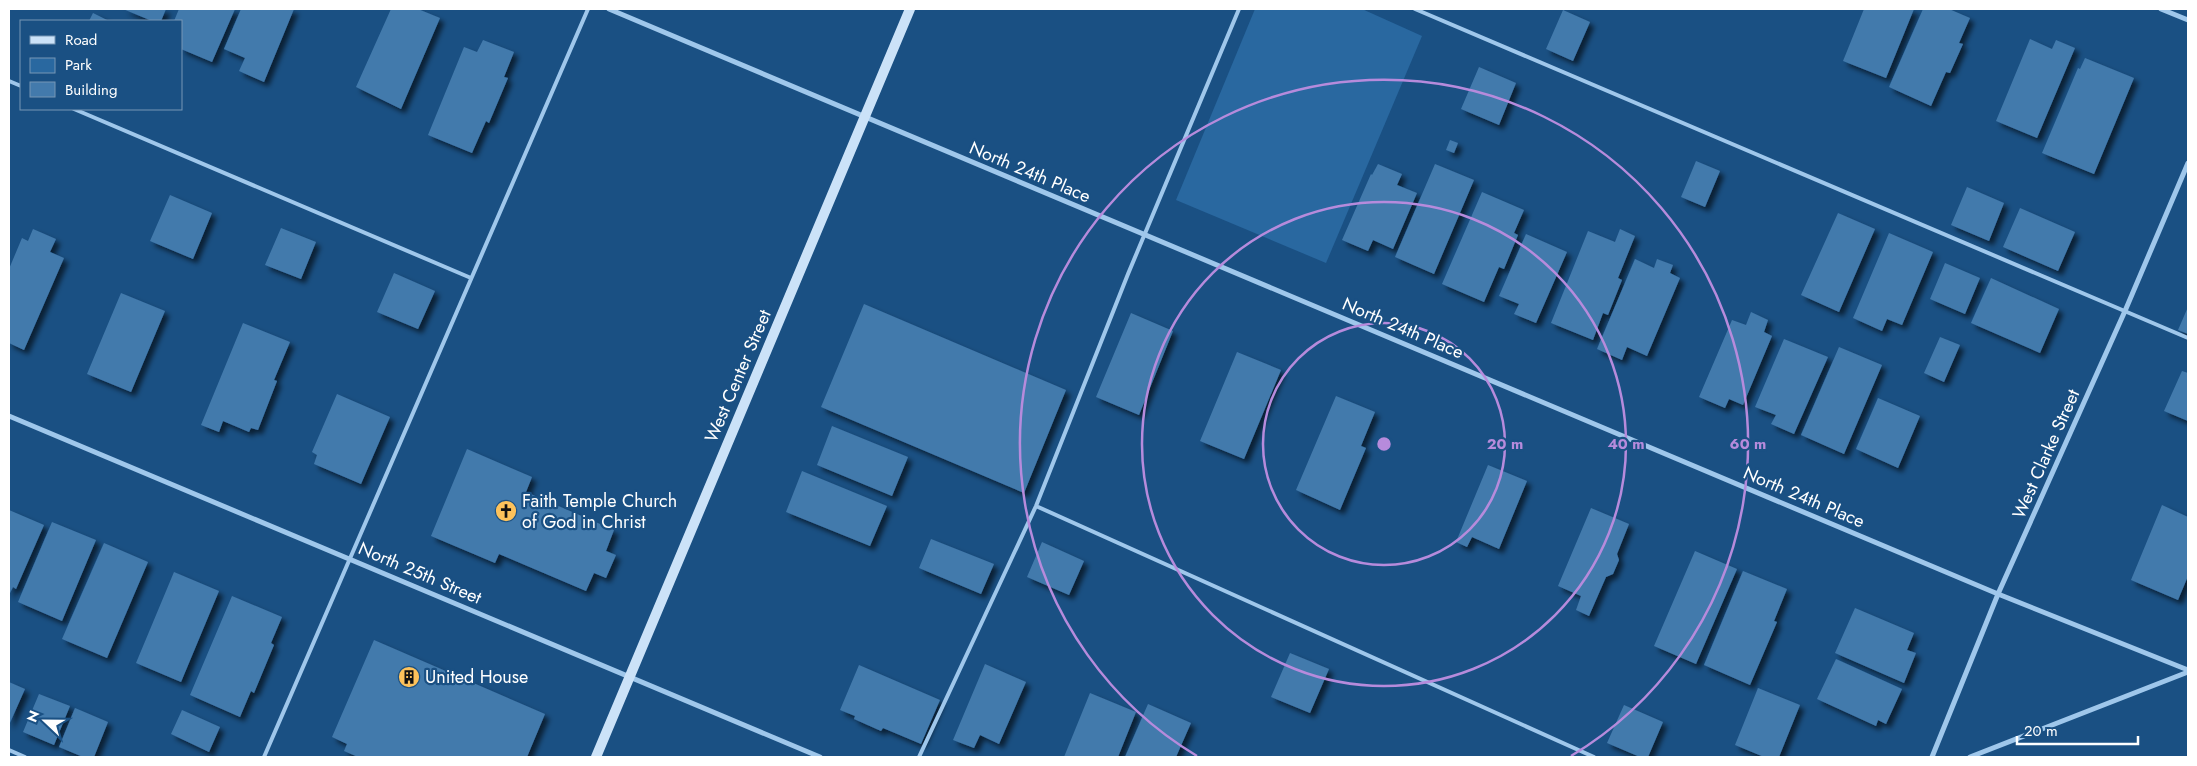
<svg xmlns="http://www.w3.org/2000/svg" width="2197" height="766" viewBox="0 0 2197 766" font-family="Jost,sans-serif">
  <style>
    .green { fill: #2968a0 }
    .building { fill: #437aac; filter: url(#shadow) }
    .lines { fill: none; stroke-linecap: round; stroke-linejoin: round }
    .lane { stroke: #9fc7eb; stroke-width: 4 }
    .street { stroke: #9fc7eb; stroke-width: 5 }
    .secondary { stroke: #cbe2f8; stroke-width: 10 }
    .ring { fill: none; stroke: #b68bdc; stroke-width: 2.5 }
    .labels { text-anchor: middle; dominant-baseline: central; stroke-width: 4.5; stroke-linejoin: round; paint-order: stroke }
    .street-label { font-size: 18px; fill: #fff; stroke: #1a5083 }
    .poi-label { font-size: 18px; fill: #fff; stroke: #1a5083; text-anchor: start }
    .centre { fill: #b68bdc; stroke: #1a5083; stroke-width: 2.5 }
    .ring-label { font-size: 15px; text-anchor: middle; font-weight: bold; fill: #b68bdc; stroke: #1a5083; stroke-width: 4.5; stroke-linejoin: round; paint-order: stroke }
  </style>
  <defs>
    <filter id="shadow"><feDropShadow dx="4.5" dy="4.5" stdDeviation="2.5" flood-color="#0009"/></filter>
  </defs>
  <rect width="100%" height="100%" fill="#1a5083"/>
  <path class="green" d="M1255,9H1362L1422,36L1326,263L1176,200Z"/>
  <path class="building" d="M123,9H166L161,21H152Z
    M179,9H235L212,62L181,49V21H174Z
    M241,9H294L264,82L239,71L245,58L224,49Z
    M391,9H418L440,18L401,109L356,87Z
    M1864,9H1914L1886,78L1843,61Z
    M1923,9H1949L1970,18L1959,43L1963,44L1950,73L1946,72L1931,106L1889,87Z
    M1563,10L1590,22L1573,61L1546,49Z
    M93,13L107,20V21H89Z
    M2030,39L2052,49L2056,40L2075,48L2037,138L1996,121Z
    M483,40L514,52L504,77L508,78L489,123L486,121L472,153L428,135L464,47L477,52Z
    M2085,58L2134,78L2094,174L2042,153L2078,68L2080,69Z
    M1479,67L1516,83L1499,125L1461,109Z
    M1450,140L1458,143L1454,153L1446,150Z
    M1696,161L1720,171L1705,207L1681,197Z
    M1378,164L1402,174L1397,185L1417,193L1393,249L1373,240L1368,251L1342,240L1371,174L1372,175Z
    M1435,164L1474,180L1434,274L1395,257Z
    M1967,187L2004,203L1989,241L1951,225Z
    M1482,192L1524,210L1514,233L1518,235L1504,269L1499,267L1484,302L1442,284Z
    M170,195L212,213L193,259L150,241Z
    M2020,208L2075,232L2058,271L2003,247Z
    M1838,213L1875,229L1839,312L1801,295Z
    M281,228L316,242L301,279L265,265Z
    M33,229L56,239L50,252L64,258L24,350L9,343V269L22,238L28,241Z
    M1620,229L1635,236L1618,278L1622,280L1608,315L1603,313L1593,340L1551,323L1588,231L1615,242Z
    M1889,233L1933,252L1902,325L1887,319L1882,331L1853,318Z
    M1526,234L1567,252L1536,323L1514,314L1519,304L1499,296Z
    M1635,259L1654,268L1657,259L1673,265L1670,273L1680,278L1647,356L1627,347L1622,360L1597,349Z
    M1945,263L1980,278L1965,314L1930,299Z
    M394,273L435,291L418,329L377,312Z
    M1991,278L2059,309L2040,353L1971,323Z
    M121,293L165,311L131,392L87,374Z
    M864,304L1066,390L1024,493L821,407Z
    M2188,307V334L2178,330Z
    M1751,312L1768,320L1764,332L1772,336L1743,405L1729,399L1725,408L1699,397L1732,320L1746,325Z
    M1131,313L1173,331L1139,415L1096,397Z
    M243,323L290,342L274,380L277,381L258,430L251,428L249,432L223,421L219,432L201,425Z
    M1940,337L1960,345L1944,382L1924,373Z
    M1784,339L1828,357L1794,434L1771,424L1776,415L1755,407Z
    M1839,347L1882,365L1844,454L1801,435Z
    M1237,352L1281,370L1244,459L1200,441Z
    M2182,371L2188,373V421L2164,411Z
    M337,394L390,417L361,484L314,464L317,455L312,452Z
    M1336,396L1375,412L1361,446L1366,448L1340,510L1296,490Z
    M1878,398L1920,416L1898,468L1856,449Z
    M832,426L908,457L892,496L817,465Z
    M467,449L532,477L526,492L614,530L606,551L616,555L606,578L594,573L586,591L499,554L495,563L431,536Z
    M1488,465L1527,481L1499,549L1472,537L1467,547L1456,542Z
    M802,471L887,506L870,546L786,512Z
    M2162,505L2188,517V576L2178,600L2131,580Z
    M1591,508L1629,524L1617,554L1619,560L1613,574L1606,577L1589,616L1576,610L1581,596L1558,586Z
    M9,510L44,525L16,589L13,587L9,595Z
    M52,522L96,540L62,621L18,602Z
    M931,539L994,564L981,594L919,568Z
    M1042,542L1084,561L1069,595L1027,577Z
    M104,543L148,562L107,658L62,639Z
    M1695,551L1737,569L1696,664L1654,646Z
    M1743,571L1787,589L1774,621L1777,622L1750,685L1704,665Z
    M174,572L219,591L181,682L136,663Z
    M232,596L282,617L271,643L274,645L254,693L251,691L240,717L190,695Z
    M1855,608L1914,633L1907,650L1916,653L1904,683L1835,653Z
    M374,640L545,714L527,757H358L344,751L347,744L332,737Z
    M1290,653L1329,669L1310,713L1271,697Z
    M1836,659L1902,689L1886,724L1878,720L1876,726L1817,699Z
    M985,664L1026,682L999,744L980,735L974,748L953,740Z
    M859,665L940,700L921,744L883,728L881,731L854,719L855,716L840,710Z
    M9,682L25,689L9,725Z
    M1758,688L1800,705L1779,757H1764L1735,745Z
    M1090,693L1136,712L1118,757H1064Z
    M39,694L70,706L54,745L23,732Z
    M1148,704L1191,723L1176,757H1125Z
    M1624,705L1663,722L1648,757H1640L1607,743Z
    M75,708L108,722L94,757H83L59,747Z
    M182,710L220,727L209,752L171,734Z"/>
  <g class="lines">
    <path class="lane" d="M1415,9L2188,338
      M9,81L21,86
      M74,109L471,278
      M1036,506L1594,757
      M9,750L25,757
      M264,757L588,9
      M919,757L1036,506L1128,274L1239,9"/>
    <path class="street" d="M609,9L1998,594L2188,670
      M2161,9L2188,20
      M9,416L820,757
      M1932,757L1998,594L2125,311L2188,163
      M1970,757L2188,672"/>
    <path class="secondary" d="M596,757L910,9"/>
  </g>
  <g class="ring">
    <circle cx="1384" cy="444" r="121"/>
    <circle cx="1384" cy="444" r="242"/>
    <path d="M1197 756A364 364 0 1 1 1571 756"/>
  </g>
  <defs>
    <g id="church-disc" transform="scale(1.125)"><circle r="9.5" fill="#fdc25b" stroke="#1a5083"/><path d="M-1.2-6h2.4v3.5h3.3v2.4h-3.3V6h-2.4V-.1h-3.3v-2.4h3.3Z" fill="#111"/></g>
    <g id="building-disc" transform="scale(1.125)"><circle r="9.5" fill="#fdc25b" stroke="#1a5083"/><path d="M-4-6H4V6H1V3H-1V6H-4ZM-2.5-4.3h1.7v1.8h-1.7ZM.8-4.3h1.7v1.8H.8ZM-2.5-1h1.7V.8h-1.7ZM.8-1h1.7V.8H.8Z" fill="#111"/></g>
  </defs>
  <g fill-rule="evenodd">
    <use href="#church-disc" x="506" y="511"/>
    <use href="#building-disc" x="409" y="677"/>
  </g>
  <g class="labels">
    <g class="street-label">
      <text transform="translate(1030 172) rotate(23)">North 24th Place</text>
      <text transform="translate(1403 328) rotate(23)">North 24th Place</text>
      <text transform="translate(738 376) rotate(-67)">West Center Street</text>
      <text transform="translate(2046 454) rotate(-66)">West Clarke Street</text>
      <text transform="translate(1804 497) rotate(23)">North 24th Place</text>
      <text transform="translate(420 573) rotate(23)">North 25th Street</text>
    </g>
    <g class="poi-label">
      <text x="522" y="501">Faith Temple Church<tspan x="522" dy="21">of God in Christ</tspan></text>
      <text x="425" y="677">United House</text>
    </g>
  </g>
  <circle cx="1384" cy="444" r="8" class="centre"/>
  <g class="ring-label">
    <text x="1505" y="449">20 m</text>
    <text x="1626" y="449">40 m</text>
    <text x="1748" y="449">60 m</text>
  </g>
  <rect width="2197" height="766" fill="none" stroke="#ffffff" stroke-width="20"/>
  <rect x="20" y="20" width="162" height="90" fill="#1a5083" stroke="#7696b5"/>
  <rect x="30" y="36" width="25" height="8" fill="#cbe2f8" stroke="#7696b5"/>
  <text x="65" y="45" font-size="15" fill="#ffffff">Road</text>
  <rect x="30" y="58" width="25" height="15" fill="#2968a0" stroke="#7696b5"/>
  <text x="65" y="70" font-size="15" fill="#ffffff">Park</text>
  <rect x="30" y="82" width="25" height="15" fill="#437aac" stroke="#7696b5"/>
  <text x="65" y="95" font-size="15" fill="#ffffff">Building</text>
  <g transform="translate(45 721) rotate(292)" stroke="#1a5083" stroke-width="4" paint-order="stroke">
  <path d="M0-4L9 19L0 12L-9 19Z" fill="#ffffff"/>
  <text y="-8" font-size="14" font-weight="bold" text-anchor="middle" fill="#ffffff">N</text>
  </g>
  <path d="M2017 736v8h121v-8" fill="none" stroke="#ffffff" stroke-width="2.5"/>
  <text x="2024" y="736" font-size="15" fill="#ffffff" stroke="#1a5083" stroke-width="4" paint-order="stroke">20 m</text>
</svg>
